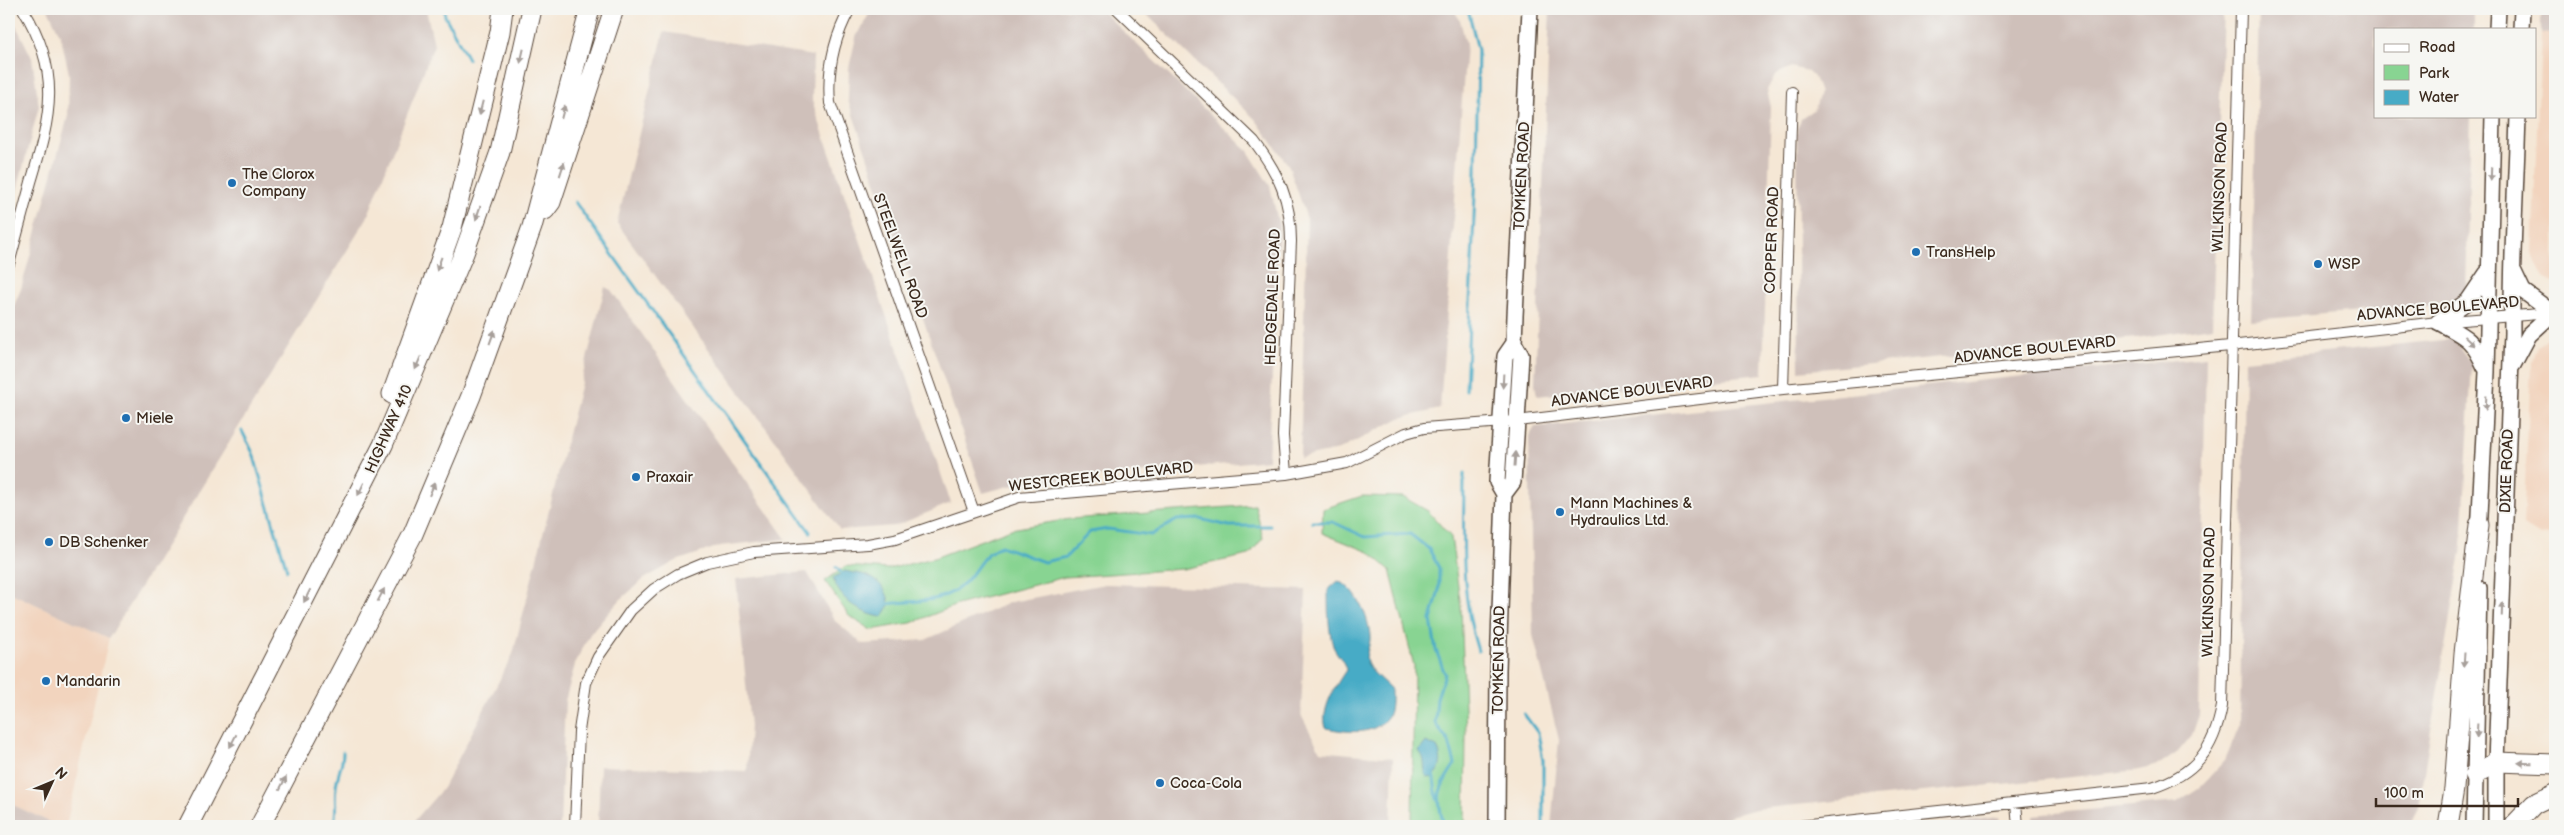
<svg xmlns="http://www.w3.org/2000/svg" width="2564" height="835" viewBox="0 0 2564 835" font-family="'Balsamiq Sans',sans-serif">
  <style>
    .built { fill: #f2d4be }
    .industrial { fill: #cfc0ba }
    .green { fill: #88d492; stroke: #627f58 }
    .water { fill: #47abc6; stroke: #416a72 }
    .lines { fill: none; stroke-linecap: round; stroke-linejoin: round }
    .stream { stroke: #47abc6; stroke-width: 3 }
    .minor-casing { stroke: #574639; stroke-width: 12 }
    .secondary-casing { stroke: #574639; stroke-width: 18 }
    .motorway-casing { stroke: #574639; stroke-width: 21 }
    .minor { stroke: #fff; stroke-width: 10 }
    .secondary { stroke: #fff; stroke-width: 15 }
    .motorway { stroke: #fff; stroke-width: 19 }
    .oneway { fill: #a79f9a }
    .poi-dot { fill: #1f6fb2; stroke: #f6f6f2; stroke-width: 2 }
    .labels { text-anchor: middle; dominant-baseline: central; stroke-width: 4; stroke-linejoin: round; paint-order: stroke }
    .poi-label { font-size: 15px; fill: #3b2a1e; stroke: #f6f6f2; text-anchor: start }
    .street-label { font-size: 15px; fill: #3b2a1e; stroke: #f6f6f2 }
  </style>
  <rect width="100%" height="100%" fill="#f6f6f2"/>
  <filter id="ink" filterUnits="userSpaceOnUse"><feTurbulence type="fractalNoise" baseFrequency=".02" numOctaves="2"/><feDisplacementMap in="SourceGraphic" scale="10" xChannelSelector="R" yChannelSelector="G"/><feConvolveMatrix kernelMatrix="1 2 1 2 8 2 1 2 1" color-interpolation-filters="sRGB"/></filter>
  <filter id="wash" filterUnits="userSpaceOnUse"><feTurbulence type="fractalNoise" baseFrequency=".0096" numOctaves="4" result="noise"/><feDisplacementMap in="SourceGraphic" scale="20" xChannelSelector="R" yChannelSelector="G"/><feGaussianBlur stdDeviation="1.12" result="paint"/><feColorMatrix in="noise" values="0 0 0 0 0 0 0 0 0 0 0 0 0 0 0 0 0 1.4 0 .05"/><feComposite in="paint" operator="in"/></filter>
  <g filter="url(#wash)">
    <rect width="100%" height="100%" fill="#f5e7d5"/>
    <path class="built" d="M2555,33V283L2544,278L2532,253L2541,34Z
      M2555,335V534L2540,536L2523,525L2531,366L2538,347L2549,336Z
      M9,592L109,638L66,826H58L9,803Z"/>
    <path class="industrial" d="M48,9H426L434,45L367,218L109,638L9,592V317L21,289L68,116L69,74L61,37Z
      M872,9H1100L1248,151L1270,186L1279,226L1268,460L1043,482L1009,486L983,493L848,100L849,68L856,37Z
      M1141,9H1453L1460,20L1466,44L1440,409L1400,418L1339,450L1300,458L1307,219L1289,166L1256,120Z
      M1550,9H2223L2212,327L2136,338L1799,371L1797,129L1801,119L1815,109L1820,93L1814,77L1808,71L1791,67L1775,75L1767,90L1771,107L1763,374L1537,396L1535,384Z
      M2259,9H2474V29H2375V116H2471L2466,288L2450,304L2251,320Z
      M2541,9H2555V33L2541,34Z
      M9,11L32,58L39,106L9,221Z
      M664,32L813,56L812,101L951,503L895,526L840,530L617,223Z
      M605,287L611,290L786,539L720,546L676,561L644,579L620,600L590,634L576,661L565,701L560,826H410L443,788L513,654Z
      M2453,339L2472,364L2462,546L2418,807L2409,826H2034L2033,815L2177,802L2200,787L2225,760L2240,724L2245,360Z
      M2206,357L2199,715L2192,735L2178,752L2161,764L2140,770L1756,809L1730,816L1711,826H1551L1559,740L1533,635L1529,437L1535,427Z
      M807,572L835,621L863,644L925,640L1011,602L1105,584L1306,590L1301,715L1320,751L1393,758L1391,826H598L600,766L747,771L750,726L736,579Z
      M9,803L58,826H9Z
      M1999,817L2000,826H1929Z"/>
    <path class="green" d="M1362,496L1403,497L1428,511L1451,537L1461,607L1466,733L1465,826H1412L1414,666L1390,570L1369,552L1322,533L1323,509Z
      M1255,505L1263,538L1249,555L1183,569L1065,577L957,605L911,623L871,630L849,616L825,581L846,566L888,569L934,558L1011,529L1070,519Z"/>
    <path class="water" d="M845,571C852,573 861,573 868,576C884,583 898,604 881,617C859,613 840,600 833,578Z
      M1338,581C1356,587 1369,617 1370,636C1371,646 1364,654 1367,663C1371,672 1384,682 1391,689C1391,698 1392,709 1388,716C1375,737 1346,732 1326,728C1320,709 1336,685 1346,670C1344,660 1336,654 1333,646C1328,628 1328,608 1328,590Z
      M1426,742L1437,747C1443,760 1442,768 1431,778L1427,777C1422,767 1427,760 1419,751Z"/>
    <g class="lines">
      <path class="stream" d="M444,9L445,16L468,59
        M575,202L810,532
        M1466,390L1476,173L1478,50L1468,9
        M242,431L253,453L287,570
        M1464,473C1464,533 1459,593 1478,651
        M1312,522H1333L1365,537L1410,534L1429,549L1439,568V590L1431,620L1436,650L1445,674L1437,698L1435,723L1449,742L1455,764C1437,791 1436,795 1444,826
        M836,567L844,576
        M887,604C913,600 940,604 961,586C978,572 978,556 1001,546L1044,562L1066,557L1090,532L1108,529L1151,535L1177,520L1200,519L1229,526H1270
        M1524,714L1538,733L1543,760V826
        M1433,773L1437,799
        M333,826C338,813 334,800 336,787C337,775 343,765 343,752"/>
    </g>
  </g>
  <g filter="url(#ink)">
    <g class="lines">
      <g class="minor-casing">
        <path id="minor" d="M850,9C834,38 827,69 830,103L974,512
          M1117,9L1254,141C1279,174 1291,200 1291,241L1283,436L1286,474
          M9,264C16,237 24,209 31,182C51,116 62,72 23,9
          M1783,389L1792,92
          M2016,803L2018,826
          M575,826L579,731L586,683L598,657L631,610L654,589L678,574L707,562L754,552L868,544L895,539L1019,497L1286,474L1347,463L1406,433L1424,428L1517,421L1783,389L2230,346L2438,322L2552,313
          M1800,826L2152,788C2195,774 2214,750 2222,706L2241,9"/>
      </g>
      <g class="secondary-casing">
        <path id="secondary" d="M2497,29L2498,9
          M2521,29L2522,9
          M2438,322C2466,337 2472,338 2485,367
          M2438,322L2468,301L2487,273
          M2513,365L2529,335L2553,313L2523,291L2514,272
          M1504,494L1513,482L1517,421L1521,355L1514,343L1515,316L1530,9
          M2479,535L2487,372L2493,116
          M1497,826L1498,670L1504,494L1497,482L1505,356L1514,343
          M2474,826L2479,588
          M2496,826V762L2512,333C2511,261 2516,189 2518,116"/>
      </g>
      <g class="motorway-casing">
        <path id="motorway" d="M545,210L551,202L614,9
          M392,394L452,228L500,32L503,9
          M2474,775L2496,762L2555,764
          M188,826L383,445L464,253L500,152L532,9
          M260,826L413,534L471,396L532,227L590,9
          M2448,826L2454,789L2464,653L2479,525
          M2513,826L2534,804L2555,794"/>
      </g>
      <use href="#minor" class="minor"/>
      <use href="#secondary" class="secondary"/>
      <use href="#motorway" class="motorway"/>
    </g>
    <defs><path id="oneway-solid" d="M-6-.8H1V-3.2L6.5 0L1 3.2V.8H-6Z" transform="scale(1.25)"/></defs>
    <g class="oneway">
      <use href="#oneway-solid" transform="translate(522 56) rotate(103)"/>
      <use href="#oneway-solid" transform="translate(481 108) rotate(104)"/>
      <use href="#oneway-solid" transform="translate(563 112) rotate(-75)"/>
      <use href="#oneway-solid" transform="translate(562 169) rotate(-72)"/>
      <use href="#oneway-solid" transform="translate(2491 174) rotate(92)"/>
      <use href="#oneway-solid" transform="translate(478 213) rotate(109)"/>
      <use href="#oneway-solid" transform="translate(439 264) rotate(110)"/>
      <use href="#oneway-solid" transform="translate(492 337) rotate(-70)"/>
      <use href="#oneway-solid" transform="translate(2469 341) rotate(43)"/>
      <use href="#oneway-solid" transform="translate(418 363) rotate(113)"/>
      <use href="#oneway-solid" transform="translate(1503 381) rotate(93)"/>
      <use href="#oneway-solid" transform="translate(2486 403) rotate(93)"/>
      <use href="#oneway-solid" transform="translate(1515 459) rotate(-86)"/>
      <use href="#oneway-solid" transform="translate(361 489) rotate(116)"/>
      <use href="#oneway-solid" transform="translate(432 489) rotate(-67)"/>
      <use href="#oneway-solid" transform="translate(381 595) rotate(-62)"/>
      <use href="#oneway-solid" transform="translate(307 596) rotate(117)"/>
      <use href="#oneway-solid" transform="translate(2502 609) rotate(-88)"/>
      <use href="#oneway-solid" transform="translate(2464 660) rotate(94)"/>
      <use href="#oneway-solid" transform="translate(2477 731) rotate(93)"/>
      <use href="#oneway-solid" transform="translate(233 741) rotate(117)"/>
      <use href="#oneway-solid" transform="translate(2525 763) rotate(-178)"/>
      <use href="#oneway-solid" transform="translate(283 783) rotate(-63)"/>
    </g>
  </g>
  <g class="poi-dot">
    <circle cx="232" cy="183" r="5"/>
    <circle cx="1916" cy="252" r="5"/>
    <circle cx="2318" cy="264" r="5"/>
    <circle cx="126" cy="418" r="5"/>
    <circle cx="636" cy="477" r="5"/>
    <circle cx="1560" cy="512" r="5"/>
    <circle cx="49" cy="542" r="5"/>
    <circle cx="46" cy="681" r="5"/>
    <circle cx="1160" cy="783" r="5"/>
  </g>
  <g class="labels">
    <g class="poi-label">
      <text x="242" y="174">The Clorox<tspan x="242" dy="17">Company</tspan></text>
      <text x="1926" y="252">TransHelp</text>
      <text x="2328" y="264">WSP</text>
      <text x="136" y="418">Miele</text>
      <text x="646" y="477">Praxair</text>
      <text x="1570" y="503">Mann Machines &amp;<tspan x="1570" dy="17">Hydraulics Ltd.</tspan></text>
      <text x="59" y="542">DB Schenker</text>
      <text x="56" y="681">Mandarin</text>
      <text x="1170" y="783">Coca-Cola</text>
    </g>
    <g class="street-label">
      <text transform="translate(1522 176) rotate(-87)">TOMKEN ROAD</text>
      <text transform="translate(2220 187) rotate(-88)">WILKINSON ROAD</text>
      <text transform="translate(1772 240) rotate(-88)">COPPER ROAD</text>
      <text transform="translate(900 256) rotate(70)">STEELWELL ROAD</text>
      <text transform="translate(1273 297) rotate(-88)">HEDGEDALE ROAD</text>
      <text transform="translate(2438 309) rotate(-5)">ADVANCE BOULEVARD</text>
      <text transform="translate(2035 350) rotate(-6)">ADVANCE BOULEVARD</text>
      <text transform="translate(1632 392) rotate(-7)">ADVANCE BOULEVARD</text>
      <text transform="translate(389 429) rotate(-66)">HIGHWAY 410</text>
      <text transform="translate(2507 471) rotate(-88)">DIXIE ROAD</text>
      <text transform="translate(1101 477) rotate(-6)">WESTCREEK BOULEVARD</text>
      <text transform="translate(2209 592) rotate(-89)">WILKINSON ROAD</text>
      <text transform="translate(1499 660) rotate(-89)">TOMKEN ROAD</text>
    </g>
  </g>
  <rect width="2564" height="835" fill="none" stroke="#f6f6f2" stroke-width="30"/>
  <rect x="2374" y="28" width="162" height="90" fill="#f6f6f2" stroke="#aba49d"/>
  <rect x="2384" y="44" width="25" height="8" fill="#ffffff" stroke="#aba49d"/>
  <text x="2419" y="52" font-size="15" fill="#3b2a1e">Road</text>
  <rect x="2384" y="65" width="25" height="15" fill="#88d492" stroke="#aba49d"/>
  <text x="2419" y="78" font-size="15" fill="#3b2a1e">Park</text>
  <rect x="2384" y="90" width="25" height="15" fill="#47abc6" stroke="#aba49d"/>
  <text x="2419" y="102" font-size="15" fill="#3b2a1e">Water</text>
  <g transform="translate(52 782) rotate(46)" stroke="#f6f6f2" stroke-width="4" paint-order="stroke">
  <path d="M0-4L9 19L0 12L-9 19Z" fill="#3b2a1e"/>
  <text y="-8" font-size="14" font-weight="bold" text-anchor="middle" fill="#3b2a1e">N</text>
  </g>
  <path d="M2376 798v8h142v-8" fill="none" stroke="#3b2a1e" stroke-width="2.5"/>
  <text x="2384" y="798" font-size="15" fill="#3b2a1e" stroke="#f6f6f2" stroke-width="4" paint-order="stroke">100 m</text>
</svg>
